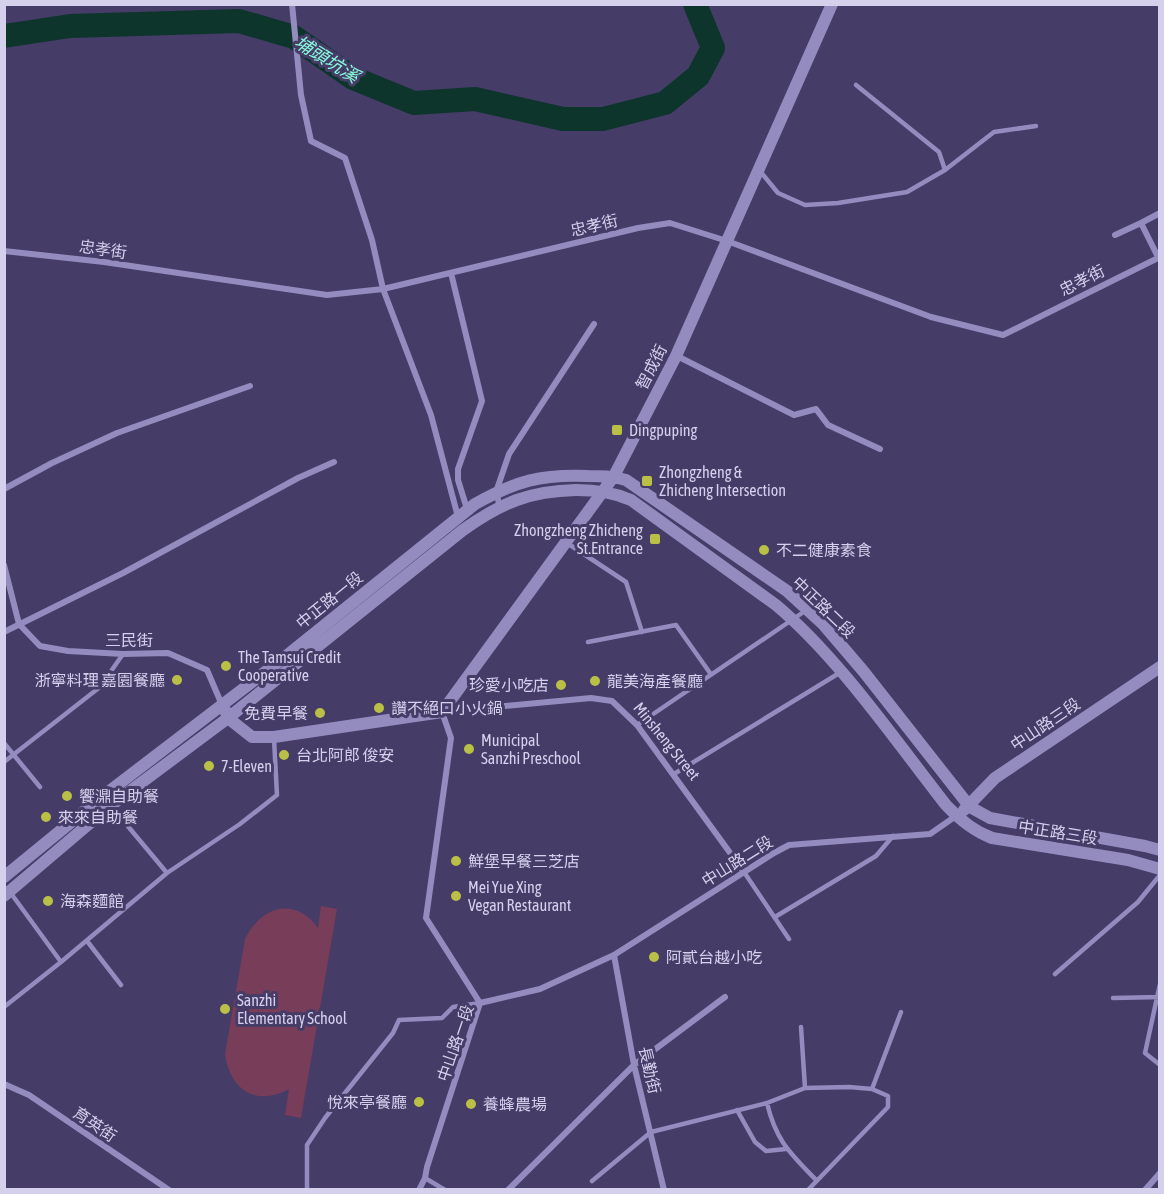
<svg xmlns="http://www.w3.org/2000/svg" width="1164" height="1194" viewBox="0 0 1164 1194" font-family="'Asap Condensed','Noto Sans TC',sans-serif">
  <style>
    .green { fill: #783d58 }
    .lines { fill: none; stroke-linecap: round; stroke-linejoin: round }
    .river { stroke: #0d352b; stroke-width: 24 }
    .lane { stroke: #948cbe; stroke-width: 4.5 }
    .street { stroke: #948cbe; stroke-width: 6 }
    .secondary { stroke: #948cbe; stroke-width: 12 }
    .poi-dot { fill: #bac045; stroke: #453c68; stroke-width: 2 }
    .labels { text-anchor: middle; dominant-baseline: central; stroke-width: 6; stroke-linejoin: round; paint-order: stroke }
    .street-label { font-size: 16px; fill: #d5d1ec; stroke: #453c68 }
    .poi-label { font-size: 16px; fill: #d5d1ec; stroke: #453c68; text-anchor: start }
    .water-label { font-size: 18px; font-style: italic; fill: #85feda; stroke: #453c68 }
  </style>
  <rect width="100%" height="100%" fill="#453c68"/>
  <path class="green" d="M321,906L337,909L301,1118L285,1115L289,1089C256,1107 230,1090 225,1054L245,939C261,906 295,896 318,928Z"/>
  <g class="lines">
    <path class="river" d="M4,36L70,26L239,21L294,37L353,78L414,103L475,99L563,119H603L665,103L698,76L713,48L695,4"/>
    <path class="lane" d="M856,85L939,152L945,170
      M760,171L778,193L805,205L838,203L907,192L945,170L994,132L1036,126
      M567,543L626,582L642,632
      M588,642L676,625L710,673
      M637,725L805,611
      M4,743L40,787
      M4,762L100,687L123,654
      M674,774L841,672
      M111,806L167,873
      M744,872L789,939
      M10,892L61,962L167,873L240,824L277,795L274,739
      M775,917L876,856L893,836
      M87,941L121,985
      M1055,974L1138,902L1160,875
      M1160,984L1145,1053L1160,1065
      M1113,998L1160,997
      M4,1007L61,962
      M801,1027L805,1088
      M872,1089L901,1012
      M767,1103C776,1141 790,1153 816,1180
      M737,1110L755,1142L766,1151L786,1149
      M425,1178L445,1190
      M592,1181L651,1132L767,1103L805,1088L849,1087L872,1089L888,1096V1107L808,1190
      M307,1190V1145L325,1118L393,1033L399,1020L442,1018L453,1007L480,1003"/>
    <path class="street" d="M292,4L301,95L311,141L345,158L372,240L383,289L431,415L458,517
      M1141,223L1160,213
      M1115,235L1141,223L1158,257
      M4,251L104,262L327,295L383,289L638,228L670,223L727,241L931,317L1003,335L1160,257
      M451,273L482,401L458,469V480L467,509
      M677,356L794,415L816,409L828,425L880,449
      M4,489L52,463L117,433L250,386
      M500,507L496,492L509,454L594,324
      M4,565L19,624L40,646L68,651L123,654L168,653L207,670L222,705
      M4,632L123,573L298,478L334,462
      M614,955L634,1065L664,1190
      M480,1003L426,918L451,738L442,712L591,698L612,701L637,725L744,872
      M4,1084L29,1095L169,1190
      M419,1190L425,1178L427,1167L480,1003L540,989L614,955L774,853L789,845L930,834L956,816
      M508,1190L634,1065L725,997
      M1145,1190L1160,1173"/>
    <path class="secondary" d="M225,710L228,718L252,737H274L442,712L614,476L676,356L832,4
      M964,810L995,778L1160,667
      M4,877L103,796L290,653L475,504C516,481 541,474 588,476C601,476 613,476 626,480L787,591L823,624L864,672L970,807L990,818L1145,846L1160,850
      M4,896L110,806L228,718L463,530C501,503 529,491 576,490C596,490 613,492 631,500L776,605C839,658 895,740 946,805C959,819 973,831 992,838L1128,860L1160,869"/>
  </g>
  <g class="poi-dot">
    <rect x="611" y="424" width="12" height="12" rx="3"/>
    <rect x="641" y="475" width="12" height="12" rx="3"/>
    <rect x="649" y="533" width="12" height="12" rx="3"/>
    <circle cx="764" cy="550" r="6"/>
    <circle cx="226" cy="666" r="6"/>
    <circle cx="177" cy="680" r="6"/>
    <circle cx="595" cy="681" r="6"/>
    <circle cx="561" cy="685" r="6"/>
    <circle cx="379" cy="708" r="6"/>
    <circle cx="320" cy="713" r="6"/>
    <circle cx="469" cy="749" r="6"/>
    <circle cx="284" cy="755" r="6"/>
    <circle cx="209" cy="766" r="6"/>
    <circle cx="67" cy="796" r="6"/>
    <circle cx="46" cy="817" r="6"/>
    <circle cx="456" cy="861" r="6"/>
    <circle cx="456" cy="896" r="6"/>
    <circle cx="48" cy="901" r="6"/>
    <circle cx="654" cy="957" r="6"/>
    <circle cx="225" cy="1009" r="6"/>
    <circle cx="419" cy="1102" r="6"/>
    <circle cx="471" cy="1104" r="6"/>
  </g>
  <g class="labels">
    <g class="street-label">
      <text transform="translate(594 225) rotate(-13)">忠孝街</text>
      <text transform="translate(103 249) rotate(8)">忠孝街</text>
      <text transform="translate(1082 280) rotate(-27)">忠孝街</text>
      <text transform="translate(651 367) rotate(-63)">智成街</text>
      <text transform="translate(329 600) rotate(-39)">中正路一段</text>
      <text transform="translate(824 607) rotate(44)">中正路二段</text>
      <text x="129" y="640">三民街</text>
      <text transform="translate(1045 724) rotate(-34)">中山路三段</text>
      <text transform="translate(667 741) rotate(51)">Minsheng Street</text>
      <text transform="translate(1058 832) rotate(9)">中正路三段</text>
      <text transform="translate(737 861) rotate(-32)">中山路二段</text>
      <text transform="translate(455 1043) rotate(-71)">中山路一段</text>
      <text transform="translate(650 1070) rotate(77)">長勤街</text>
      <text transform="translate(95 1124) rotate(34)">育英街</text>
    </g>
    <g class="poi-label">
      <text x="629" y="430">Dingpuping</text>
      <text x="659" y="472">Zhongzheng &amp;<tspan x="659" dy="18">Zhicheng Intersection</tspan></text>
      <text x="643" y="530" text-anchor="end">Zhongzheng Zhicheng<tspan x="643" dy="18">St.Entrance</tspan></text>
      <text x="776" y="550">不二健康素食</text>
      <text x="238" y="657">The Tamsui Credit<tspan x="238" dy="18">Cooperative</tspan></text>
      <text x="165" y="680" text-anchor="end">浙寧料理 嘉園餐廳</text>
      <text x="607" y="681">龍美海產餐廳</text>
      <text x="549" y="685" text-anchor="end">珍愛小吃店</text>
      <text x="391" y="708">讚不絕口小火鍋</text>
      <text x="308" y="713" text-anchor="end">免費早餐</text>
      <text x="481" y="740">Municipal<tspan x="481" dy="18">Sanzhi Preschool</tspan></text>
      <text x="296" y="755">台北阿郎 俊安</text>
      <text x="221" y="766">7-Eleven</text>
      <text x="79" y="796">饗濎自助餐</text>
      <text x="58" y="817">來來自助餐</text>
      <text x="468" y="861">鮮堡早餐三芝店</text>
      <text x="468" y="887">Mei Yue Xing<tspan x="468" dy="18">Vegan Restaurant</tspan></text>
      <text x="60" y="901">海森麵館</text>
      <text x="666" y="957">阿貳台越小吃</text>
      <text x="237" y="1000">Sanzhi<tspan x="237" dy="18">Elementary School</tspan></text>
      <text x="407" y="1102" text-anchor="end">悅來亭餐廳</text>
      <text x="483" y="1104">養蜂農場</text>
    </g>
    <g class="water-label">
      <text transform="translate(327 59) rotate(32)">埔頭坑溪</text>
    </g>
  </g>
  <rect width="1164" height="1194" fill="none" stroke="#d5d1ec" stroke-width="12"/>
</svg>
